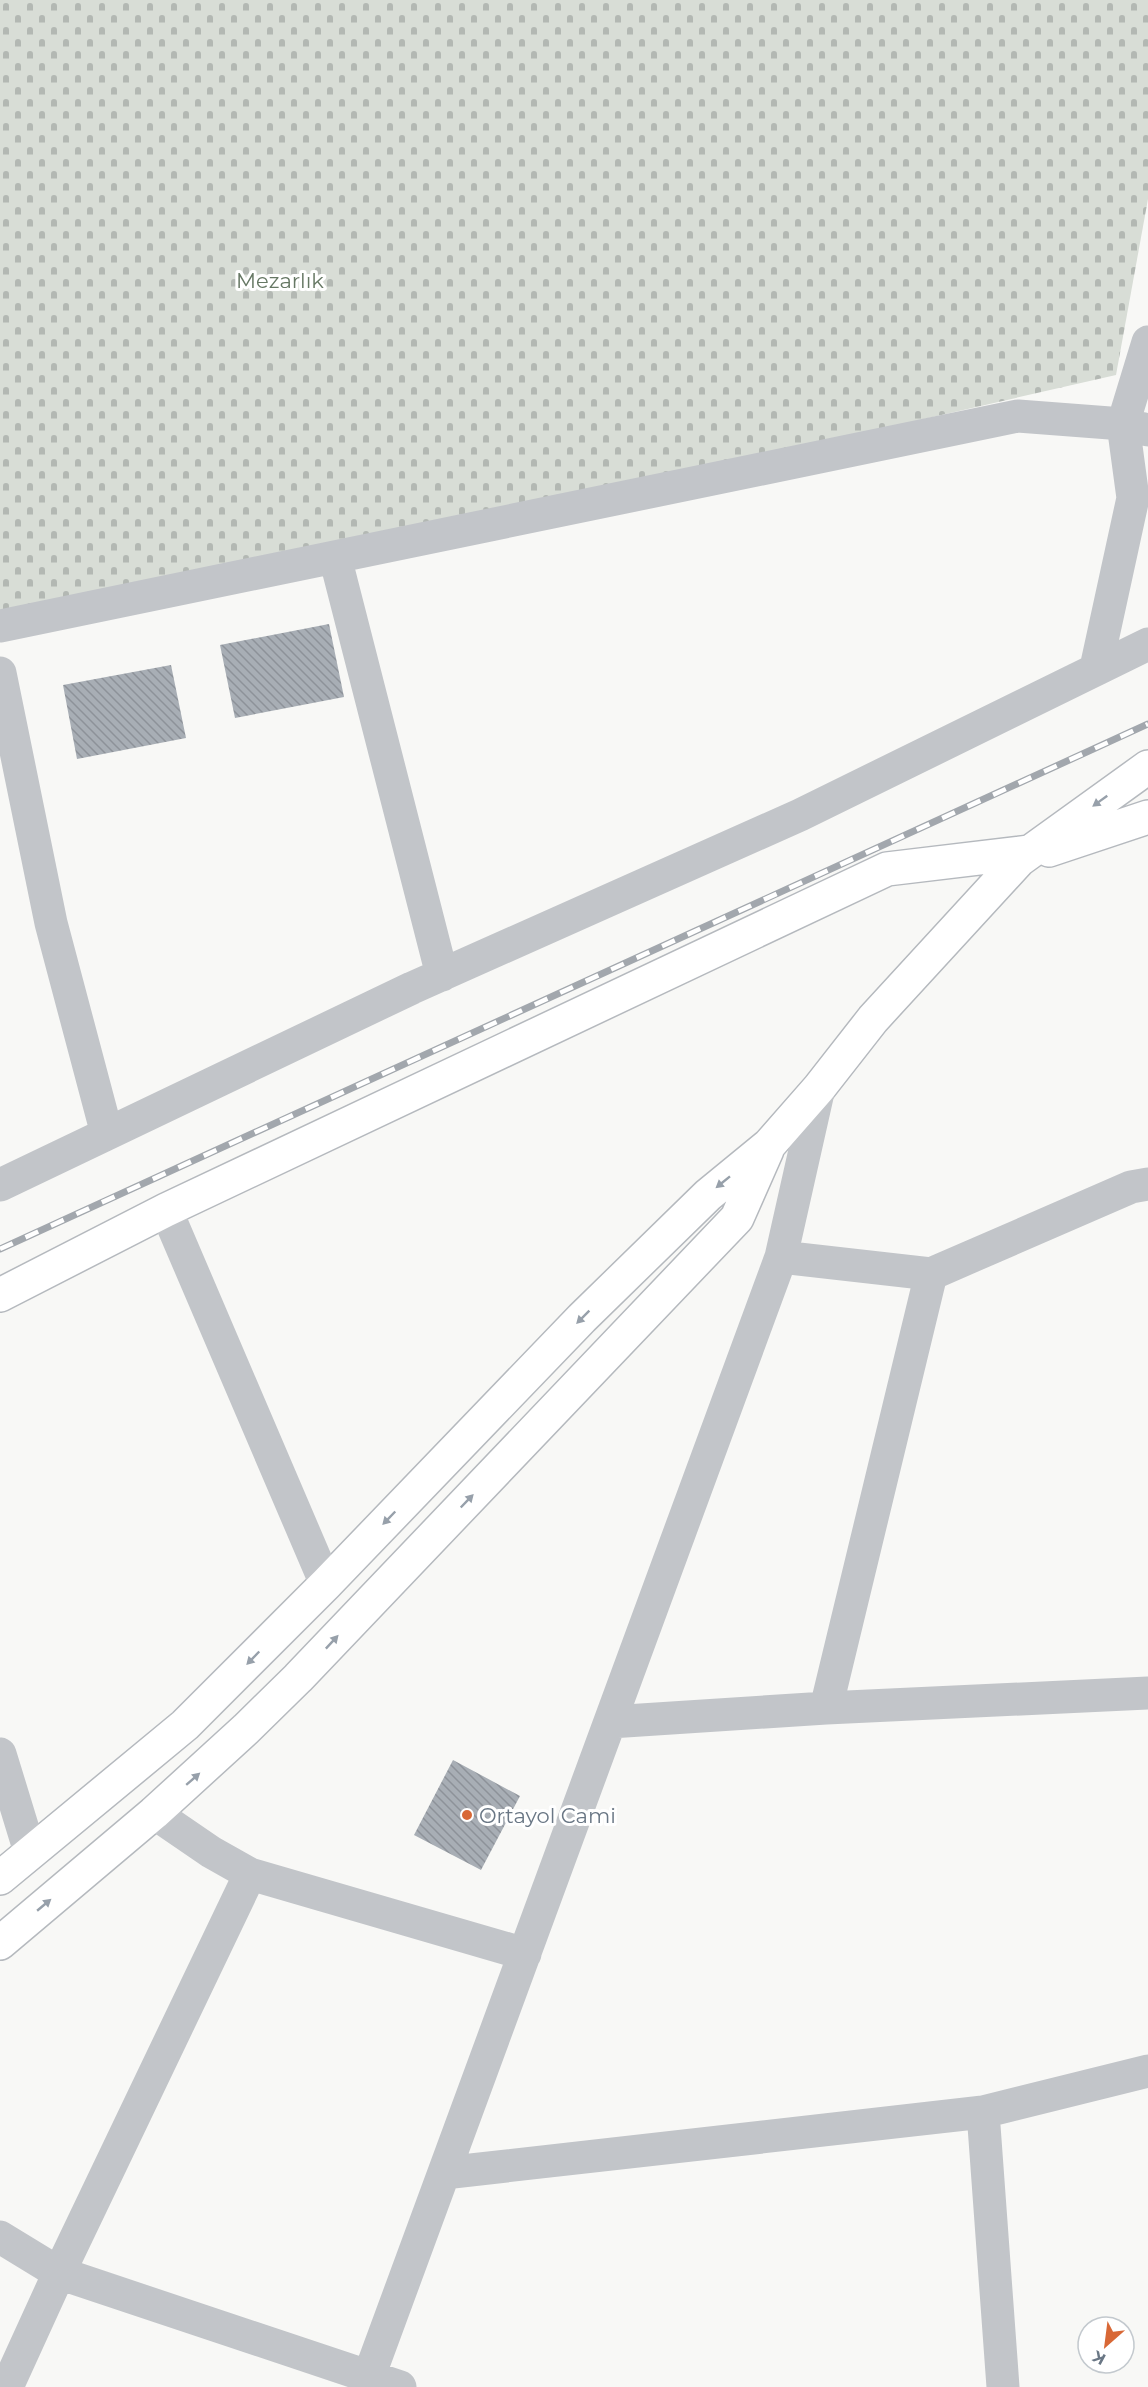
<svg xmlns="http://www.w3.org/2000/svg" width="1148" height="2387" viewBox="0 0 1148 2387" font-family="Montserrat,sans-serif">
  <style>
    .cemetery { fill: url(#cemetery-stones) }
    .building { fill: url(#building-back-hatch) }
    .lines { fill: none; stroke-linecap: round; stroke-linejoin: round }
    .secondary-casing { stroke: #b5b9be; stroke-width: 36 }
    .minor { stroke: #c2c5c9; stroke-width: 33 }
    .secondary { stroke: #fff; stroke-width: 33 }
    .rail-casing { stroke: #a2a7ad; stroke-width: 7 }
    .rail { stroke: #fff; stroke-width: 4.5; stroke-dasharray: 14; stroke-linecap: butt }
    .oneway { fill: #97a0aa }
    .poi-dot { fill: #d86836; stroke: #fff; stroke-width: 2 }
    .labels { text-anchor: middle; dominant-baseline: central; stroke-width: 6; stroke-linejoin: round; paint-order: stroke }
    .park-label { font-size: 21px; fill: #667864; stroke: #fff }
    .poi-label { font-size: 21px; fill: #6a7785; stroke: #fff; text-anchor: start }
  </style>
  <defs>
    <pattern id="cemetery-stones" width="16" height="16" patternUnits="userSpaceOnUse" patternTransform="scale(1.5)"><rect width="16" height="16" fill="#d8ddd6"/><path d="M2 7V4a2 2 0 0 1 4 0v3zM10 15v-3a2 2 0 0 1 4 0v3z" fill="#b3b8b3"/></pattern>
    <pattern id="building-back-hatch" width="6" height="6" patternUnits="userSpaceOnUse" patternTransform="scale(1.5)"><rect width="6" height="6" fill="#a8aeb5"/><path d="M-1 5l2 2M0 0l6 6M5-1l2 2" fill="none" stroke="#8d9299"/></pattern>
  </defs>
  <rect width="100%" height="100%" fill="#f8f8f6"/>
  <path class="cemetery" d="M0,0H1148V199L1116,375L0,630Z"/>
  <path class="building" d="M329,624L344,697L235,718L220,645Z
    M171,665L186,738L77,759L63,685Z
    M453,1760L520,1796L481,1870L414,1835Z"/>
  <g class="lines">
    <g class="secondary-casing">
      <path id="secondary" d="M1049,850L1148,817
        M0,1295L166,1210L887,869L1029,852
        M0,1878L185,1725L326,1584L582,1318L708,1195L769,1145L819,1088L873,1019L1019,860L1148,767
        M0,1943L154,1813L246,1729L298,1678L737,1218L767,1150"/>
    </g>
    <path class="minor" d="M335,557L442,975
      M0,626L1018,416L1123,424L1148,430
      M1096,668L1133,498L1123,424L1148,342
      M0,673L51,923L107,1134
      M0,1185L412,988L800,815L1148,644
      M166,1210L326,1584
      M781,1257L931,1274L1131,1187L1148,1184
      M826,1708L931,1274
      M610,1722L826,1708L1148,1693
      M0,1754L30,1852
      M154,1813L211,1852L250,1874L525,1954
      M250,1874L59,2273L400,2387
      M983,2112L1003,2387
      M444,2173L983,2112L1148,2071
      M0,2237L59,2273L7,2387
      M365,2387L781,1257L819,1088"/>
    <use href="#secondary" class="secondary"/>
    <g class="rail-casing">
      <path id="rail" d="M0,1249L1148,724"/>
    </g>
    <use href="#rail" class="rail"/>
  </g>
  <defs><path id="oneway-solid" d="M-6-.8H1V-3.2L6.5 0L1 3.2V.8H-6Z" transform="scale(1.5)"/></defs>
  <g class="oneway">
    <use href="#oneway-solid" transform="translate(1100 801) rotate(144)"/>
    <use href="#oneway-solid" transform="translate(723 1182) rotate(141)"/>
    <use href="#oneway-solid" transform="translate(583 1317) rotate(135)"/>
    <use href="#oneway-solid" transform="translate(467 1501) rotate(-46)"/>
    <use href="#oneway-solid" transform="translate(389 1518) rotate(134)"/>
    <use href="#oneway-solid" transform="translate(332 1642) rotate(-47)"/>
    <use href="#oneway-solid" transform="translate(253 1658) rotate(134)"/>
    <use href="#oneway-solid" transform="translate(193 1779) rotate(-41)"/>
    <use href="#oneway-solid" transform="translate(44 1905) rotate(-40)"/>
  </g>
  <circle class="poi-dot" cx="467" cy="1815" r="6"/>
  <g class="labels">
    <g class="park-label">
      <text x="280" y="280">Mezarlık</text>
    </g>
    <g class="poi-label">
      <text x="479" y="1815">Ortayol Cami</text>
    </g>
  </g>
  <g transform="translate(1106 2345) rotate(208)"><circle r="28" fill="#ffffff" stroke="#c3c9ce" stroke-width="1.5"/>
  <path d="M0-4.5L10 22L0 15L-10 22Z" fill="#d86836"/>
  <text y="-9" font-size="16" font-weight="bold" text-anchor="middle" fill="#6a7785">K</text>
  </g>
</svg>
